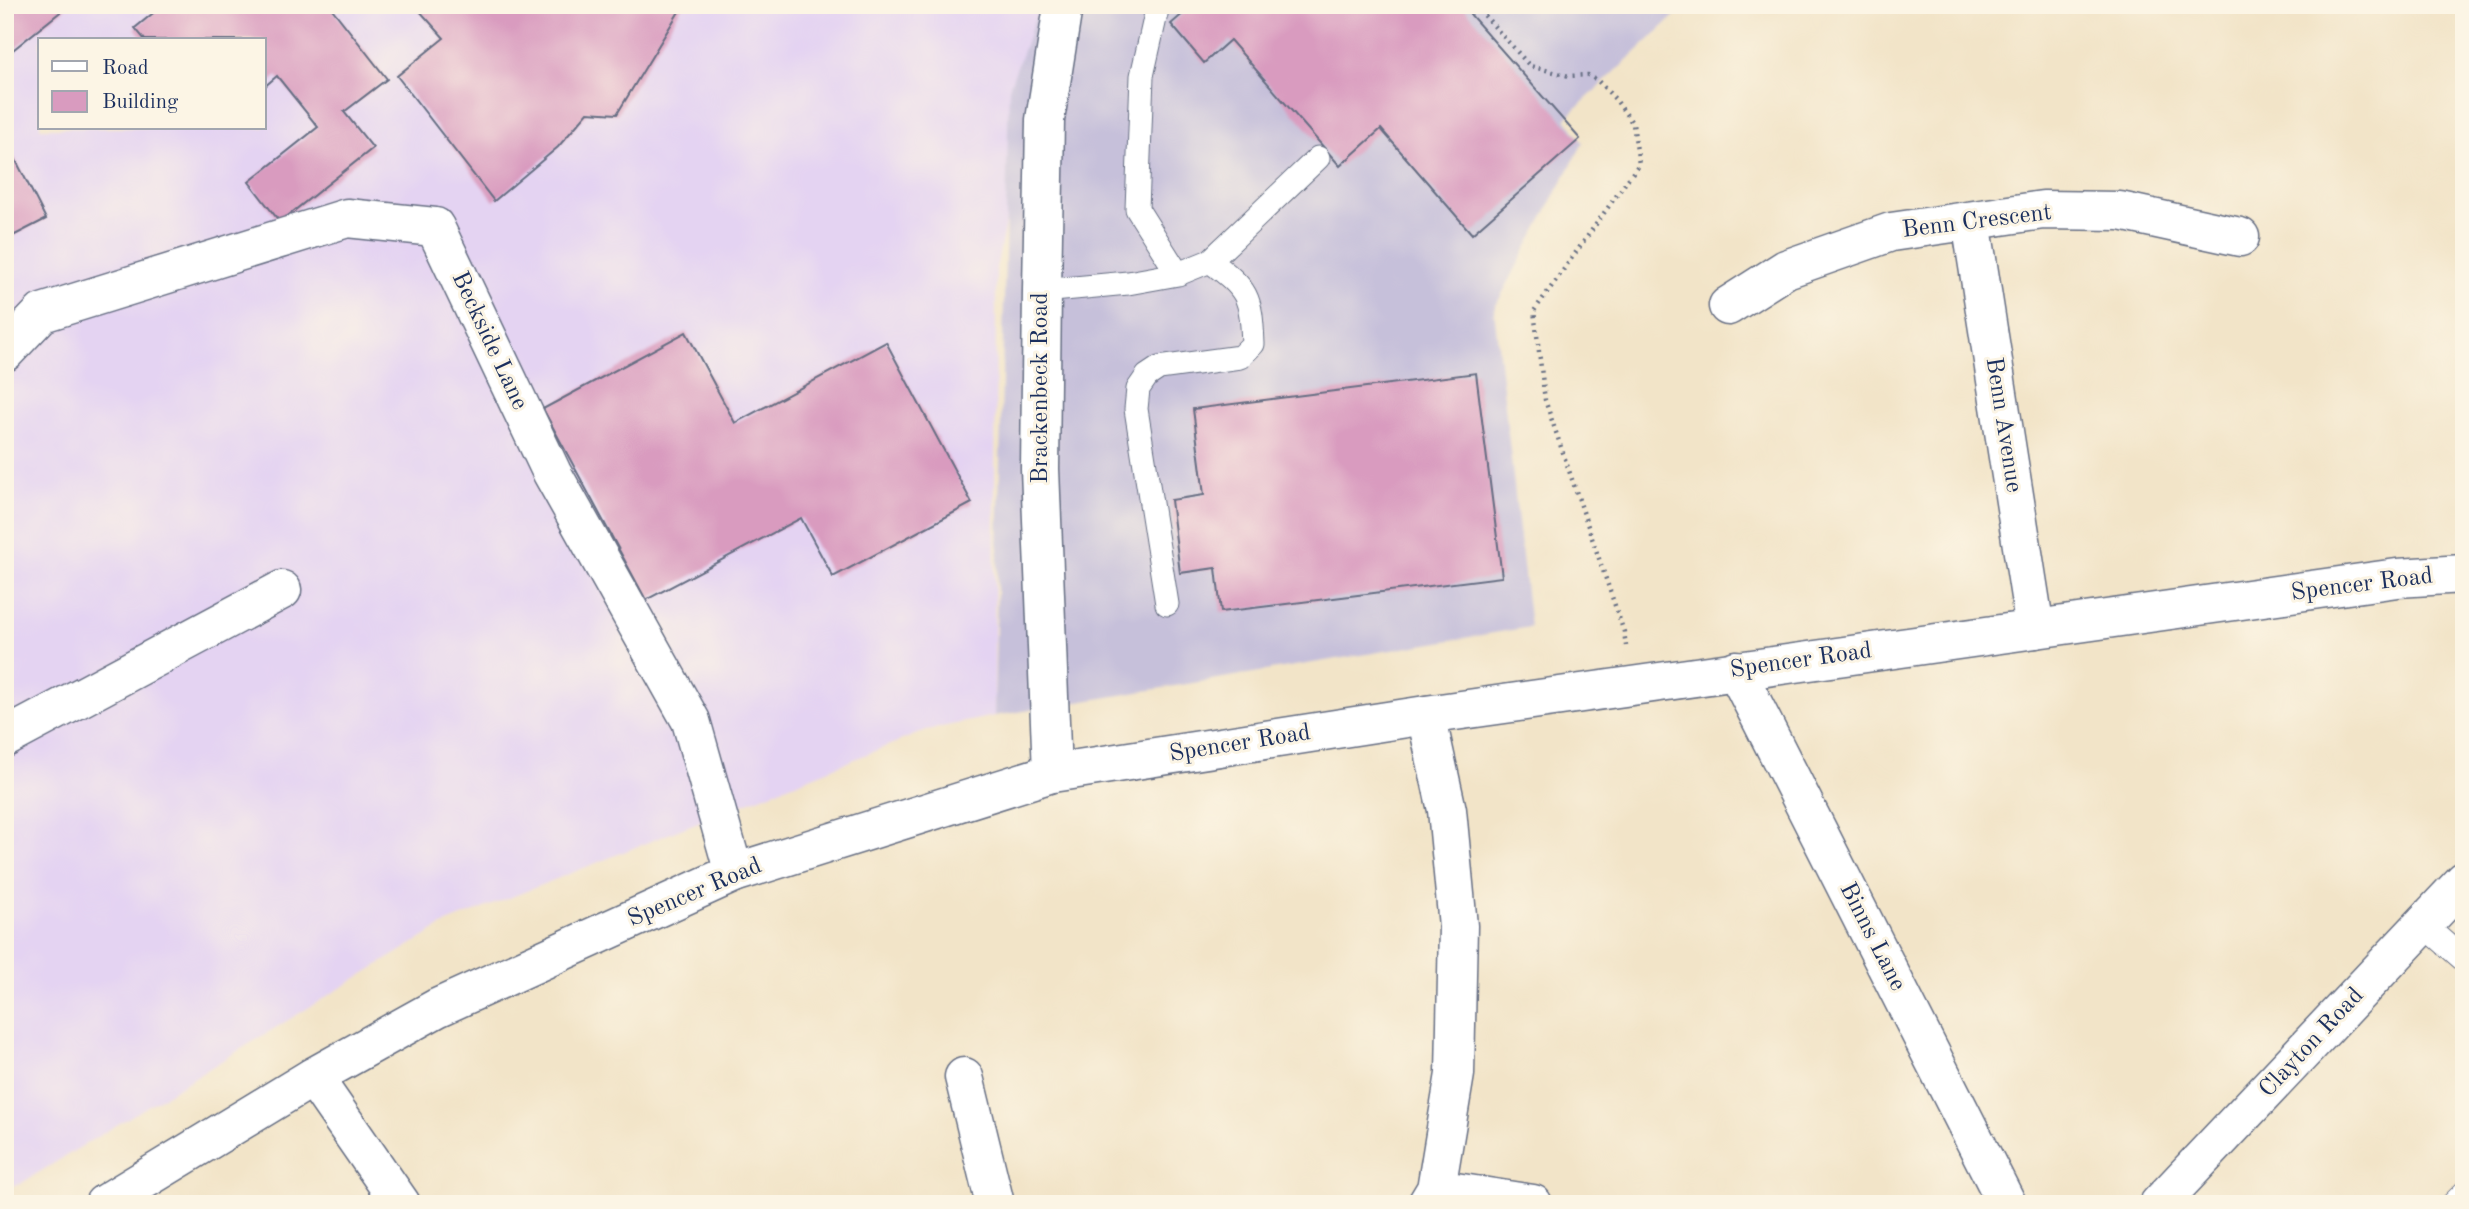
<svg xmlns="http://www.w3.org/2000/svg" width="2469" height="1209" viewBox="0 0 2469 1209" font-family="'Old Standard TT',serif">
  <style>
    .built { fill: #e4d3f2; fill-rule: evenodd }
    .industrial { fill: #c6c0da }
    .building { fill: #d99bbf }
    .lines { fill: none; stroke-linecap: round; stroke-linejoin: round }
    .service-casing { stroke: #666e83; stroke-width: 25 }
    .minor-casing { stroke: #666e83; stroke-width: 41 }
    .tertiary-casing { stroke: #666e83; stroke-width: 41 }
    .path { stroke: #666e83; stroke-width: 4.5; stroke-dasharray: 2 5; stroke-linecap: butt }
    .service { stroke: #fff; stroke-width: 23 }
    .minor { stroke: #fff; stroke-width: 38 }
    .tertiary { stroke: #fff; stroke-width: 38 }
    .labels { text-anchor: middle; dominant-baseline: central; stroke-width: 6; stroke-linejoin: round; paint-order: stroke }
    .street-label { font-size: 24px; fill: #1b2f5e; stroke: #fcf5e5 }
  </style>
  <rect width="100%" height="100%" fill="#fcf5e5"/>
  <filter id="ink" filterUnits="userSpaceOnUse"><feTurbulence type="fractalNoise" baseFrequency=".0143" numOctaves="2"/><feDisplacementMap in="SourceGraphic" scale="14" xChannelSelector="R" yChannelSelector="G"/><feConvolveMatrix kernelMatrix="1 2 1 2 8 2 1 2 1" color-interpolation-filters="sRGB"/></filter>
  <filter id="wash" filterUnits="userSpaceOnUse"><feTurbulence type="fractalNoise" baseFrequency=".00686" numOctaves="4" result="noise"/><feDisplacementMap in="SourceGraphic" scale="28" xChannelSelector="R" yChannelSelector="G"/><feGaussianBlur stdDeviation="1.57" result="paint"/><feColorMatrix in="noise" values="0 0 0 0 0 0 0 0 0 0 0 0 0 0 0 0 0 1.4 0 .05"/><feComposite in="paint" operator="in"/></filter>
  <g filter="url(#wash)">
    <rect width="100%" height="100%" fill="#f2e4c8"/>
    <path class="built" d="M5,5H1051L996,268L994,716L927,730L447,923L20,1184L5,1187ZM40,40H264V128H40Z"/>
    <path class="industrial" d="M1040,5H1686L1566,118L1583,143L1494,309L1530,627L994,716L1009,88Z"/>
    <g id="blocks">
      <path class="building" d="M5,5H69L9,53L5,48Z
        M163,5H329L387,79L344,112L373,148L280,222L249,182L318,127L277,76L264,87V40H145L135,28Z
        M421,5H683L617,114L588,112L558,147L494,201L397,76L444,38L418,9Z
        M1193,5H1462L1580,139L1472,234L1381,129L1340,166L1230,40L1204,63L1171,24Z
        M5,139L46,219L5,240Z
        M686,332L735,423L886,342L972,503L833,577L801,518L646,600L543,409Z
        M1476,373L1502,577L1221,612L1216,568L1180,573L1171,500L1204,495L1193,409Z"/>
    </g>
  </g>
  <g filter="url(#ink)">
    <use href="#blocks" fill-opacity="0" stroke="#666e83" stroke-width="2"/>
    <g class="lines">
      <g class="service-casing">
        <path id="service" d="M1158,5L1142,76L1137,209L1178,274
          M1042,291L1128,283L1178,274L1210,261L1318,158
          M1167,604L1136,409L1138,389L1147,376L1159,368L1240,357L1253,344C1251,295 1248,290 1210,261
          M2424,925L2464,960
          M2453,1204L2464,1193"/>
      </g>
      <g class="minor-casing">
        <path id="minor" d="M1971,221L2035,629
          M1728,306L1786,269L1891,232L2043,210L2120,211L2240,237
          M5,352L42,313L347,218L435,227L552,473L691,721L734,873
          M1736,670L2007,1204
          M1426,715L1447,810L1458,926L1455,1074L1436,1189L1427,1204
          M5,738L282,590
          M1052,773L1040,469L1042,291L1045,120L1062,13L1065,5
          M313,1077L401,1204
          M964,1077L995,1204
          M1436,1189L1533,1204"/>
      </g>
      <g class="tertiary-casing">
        <path id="tertiary" d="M104,1204L313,1077L437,1008L734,873L1052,773L1426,715L2397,578L2464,574
          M2159,1204L2464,881"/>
      </g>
      <path class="path" d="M1475,5L1530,66L1569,76L1588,75L1598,81L1616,100L1633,124L1639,164L1534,311L1545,400L1624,632L1626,646"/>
      <use href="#service" class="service"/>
      <use href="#minor" class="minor"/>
      <use href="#tertiary" class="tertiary"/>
    </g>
  </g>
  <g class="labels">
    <g class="street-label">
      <text transform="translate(1977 222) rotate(-7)">Benn Crescent</text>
      <text transform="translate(489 341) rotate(65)">Beckside Lane</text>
      <text transform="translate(1041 388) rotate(-90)">Brackenbeck Road</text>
      <text transform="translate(2003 425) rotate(81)">Benn Avenue</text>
      <text transform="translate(2362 585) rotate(-7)">Spencer Road</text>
      <text transform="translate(1801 661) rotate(-8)">Spencer Road</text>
      <text transform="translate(1240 744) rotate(-9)">Spencer Road</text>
      <text transform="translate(695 893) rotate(-23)">Spencer Road</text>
      <text transform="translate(1872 937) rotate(63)">Binns Lane</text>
      <text transform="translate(2312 1043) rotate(-47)">Clayton Road</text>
    </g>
  </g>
  <rect width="2469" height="1209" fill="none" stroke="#fcf5e5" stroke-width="28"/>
  <rect x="38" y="38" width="228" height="91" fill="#fcf5e5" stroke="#a2a6af" stroke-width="2"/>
  <rect x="52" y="61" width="35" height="10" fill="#ffffff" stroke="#a2a6af" stroke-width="2"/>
  <text x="102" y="74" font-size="21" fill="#1b2f5e">Road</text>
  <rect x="52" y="91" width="35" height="21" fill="#d99bbf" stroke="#a2a6af" stroke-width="2"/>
  <text x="102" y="108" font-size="21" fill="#1b2f5e">Building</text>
</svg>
